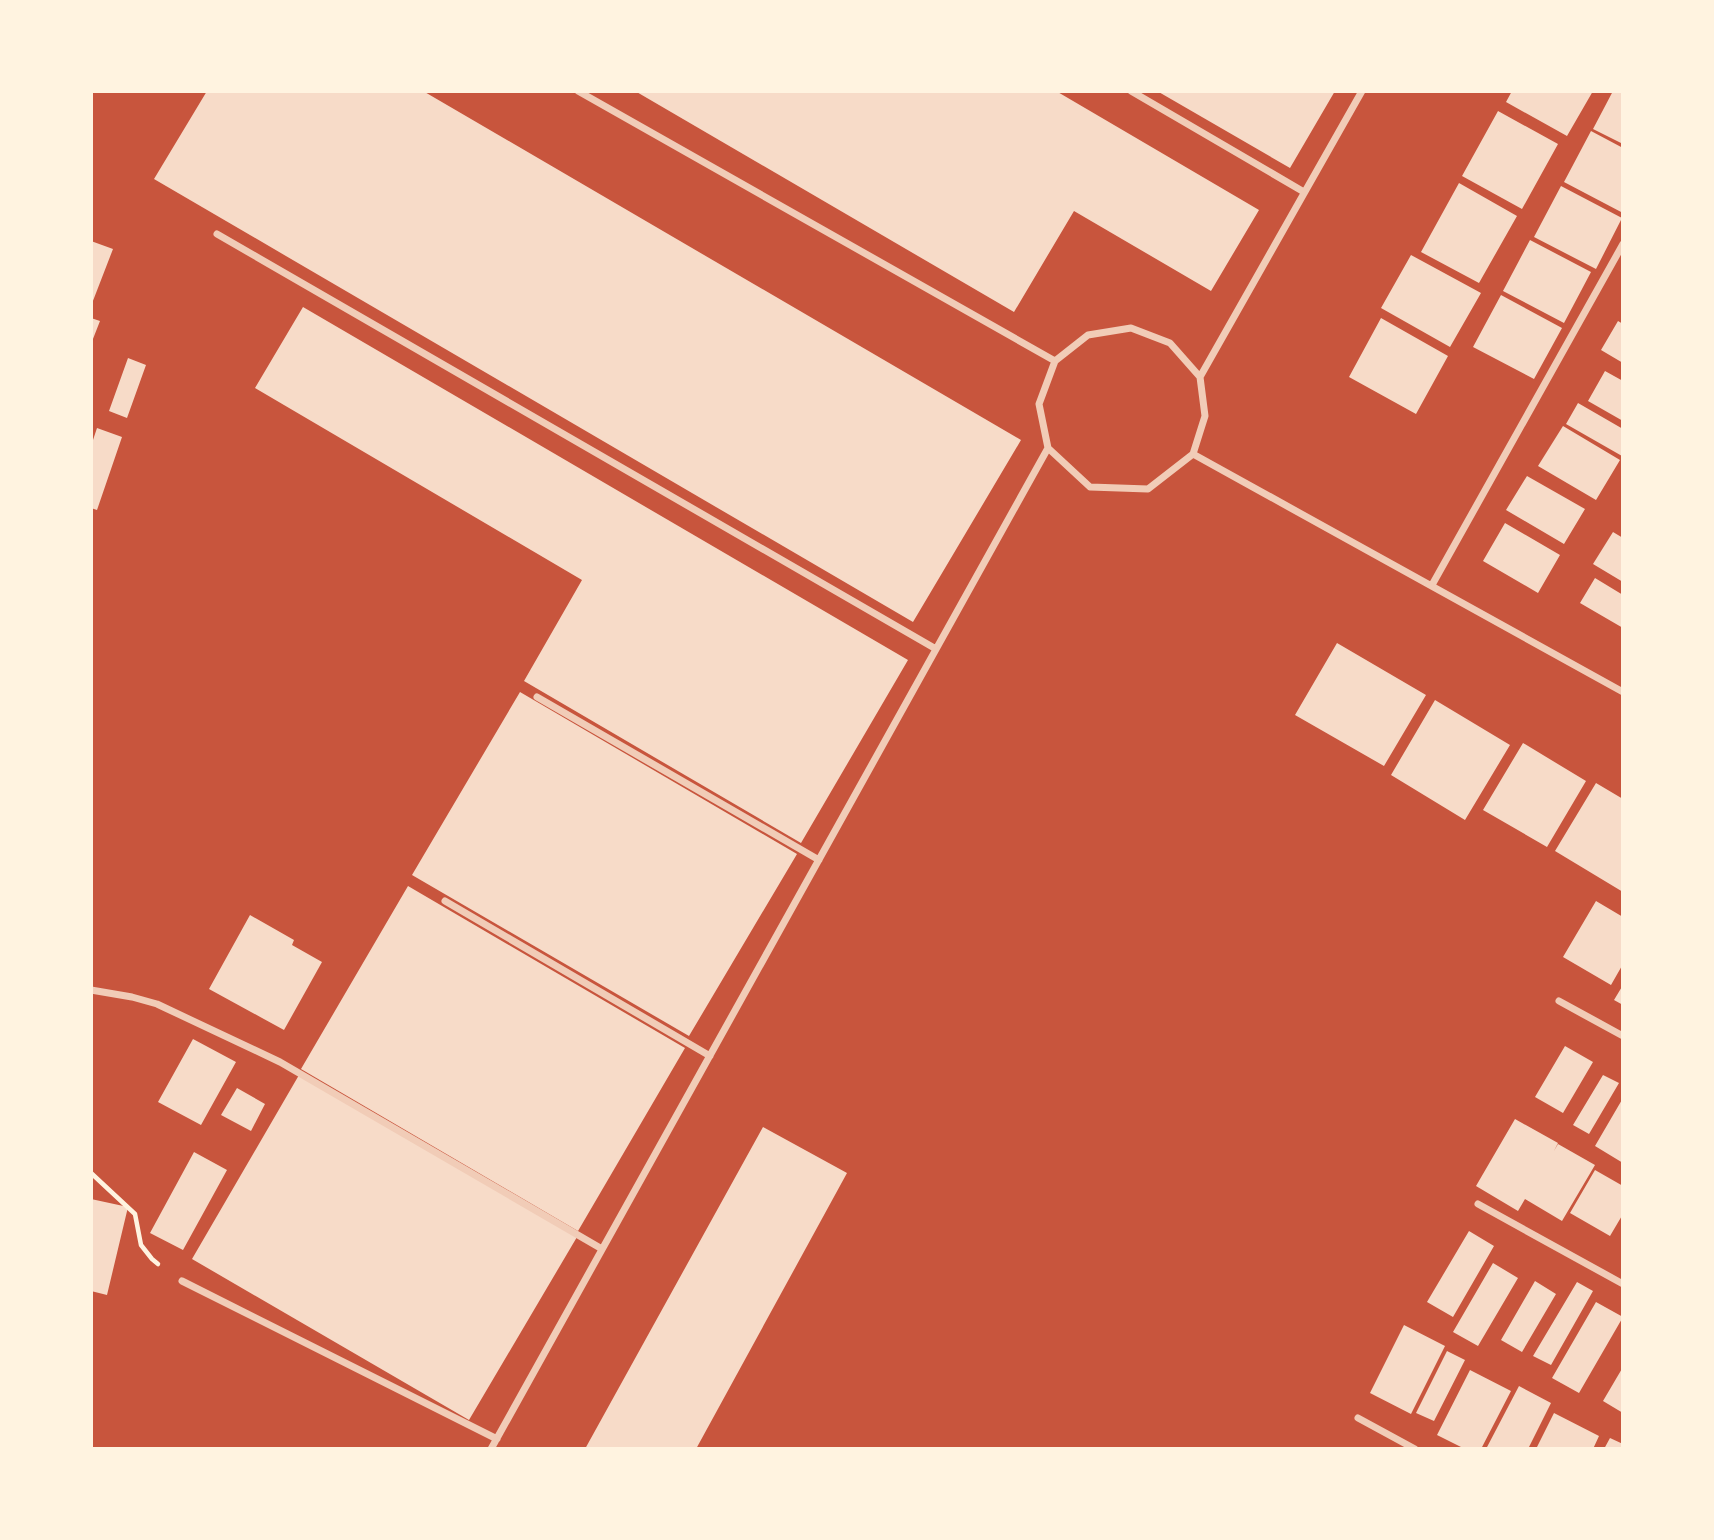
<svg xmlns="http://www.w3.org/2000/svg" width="1714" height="1540" viewBox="0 0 1714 1540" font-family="'Open Sans',sans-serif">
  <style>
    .building { fill: #f7dbc8 }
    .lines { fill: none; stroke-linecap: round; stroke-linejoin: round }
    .path { stroke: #fff3e0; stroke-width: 4.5 }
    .minor { stroke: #f1ccb7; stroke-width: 7 }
  </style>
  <rect width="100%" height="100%" fill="#c8553d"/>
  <path class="building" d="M207,91H423L1021,440L913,622L154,179Z
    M635,91H1056L1259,210L1211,291L1074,211L1014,312Z
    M1157,91H1335L1290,168Z
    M1512,91H1593L1567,136L1506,102Z
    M1613,91H1623V144L1593,129Z
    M1498,111L1558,144L1522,209L1462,176Z
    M1591,131L1623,148V213L1564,182Z
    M1459,183L1517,216L1479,283L1421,252Z
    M1561,186L1622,218L1596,269L1534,237Z
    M1530,240L1591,272L1564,323L1503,291Z
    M91,241L113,249L91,306Z
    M1411,255L1481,293L1450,347L1381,308Z
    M1501,295L1562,328L1534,379L1473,347Z
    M303,307L908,660L801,843L524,681L582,580L255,388Z
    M91,318L100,321L91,344Z
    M1381,318L1448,356L1416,414L1349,377Z
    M1618,321L1623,324V363L1601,350Z
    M128,358L146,365L127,418L109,411Z
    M1605,371L1623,381V421L1588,401Z
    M1578,403L1623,429V454L1622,456L1566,424Z
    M1563,426L1620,460L1596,500L1538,466Z
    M97,428L122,437L97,510L91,508V446Z
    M1527,476L1585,509L1564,544L1506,510Z
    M1505,523L1560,555L1538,593L1483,561Z
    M1613,532L1623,538V582L1593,564Z
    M1595,578L1623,595V628L1580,603Z
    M1337,643L1426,695L1384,766L1295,715Z
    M520,692L797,854L689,1036L412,875Z
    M1435,700L1510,745L1465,820L1391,775Z
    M1523,743L1586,781L1547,847L1483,810Z
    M1596,783L1623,799V892L1555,851Z
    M408,886L685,1048L578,1231L301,1069Z
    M1596,901L1623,917V964L1611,985L1563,957Z
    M250,915L294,940L292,945L322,962L284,1030L209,989Z
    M1623,985V1005L1614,1000Z
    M193,1039L236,1062L201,1125L158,1102Z
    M1565,1046L1593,1062L1563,1113L1535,1097Z
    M299,1075L577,1237L469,1420L192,1259Z
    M1603,1075L1619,1083L1589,1134L1573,1125Z
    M237,1088L265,1104L251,1131L221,1115Z
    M1623,1098V1163L1595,1146Z
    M1515,1119L1558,1143L1554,1151L1558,1144L1595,1165L1562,1221L1525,1199L1518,1211L1476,1186Z
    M763,1127L847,1173L696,1449H585Z
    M194,1152L227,1170L183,1250L150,1233Z
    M1595,1170L1623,1186V1214L1610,1236L1570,1213Z
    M91,1199L128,1207L107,1295L91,1291Z
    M1469,1231L1494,1246L1453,1317L1427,1302Z
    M1493,1263L1518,1278L1478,1346L1453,1332Z
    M1535,1281L1556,1294L1522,1352L1501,1340Z
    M1577,1282L1593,1291L1551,1365L1533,1356Z
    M1596,1302L1623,1317L1579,1393L1552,1378Z
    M1404,1325L1445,1346L1411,1414L1370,1393Z
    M1447,1351L1465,1360L1434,1421L1416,1413Z
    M1623,1367V1413L1603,1401Z
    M1470,1370L1511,1391L1481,1449H1465L1437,1435Z
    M1519,1386L1551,1403L1528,1449H1486Z
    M1554,1413L1599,1436L1593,1449H1536Z
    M1610,1438L1623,1444V1449H1604Z"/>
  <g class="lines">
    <path class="path" d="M91,1173L135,1214L141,1245L152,1259L158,1264"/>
    <path class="minor" d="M578,91L1055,361
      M1131,91L1304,192
      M217,234L936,649
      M1131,328L1170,343L1200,377L1205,416L1193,454L1148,489L1090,487L1048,448L1039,404L1055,361L1088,335Z
      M1200,377L1362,91
      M1193,454L1623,692
      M1432,585L1623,244
      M537,697L819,860
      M445,901L710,1056
      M91,990L132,997L157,1004L280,1062L602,1249
      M1559,1001L1623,1036
      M1478,1204L1623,1284
      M182,1281L497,1439
      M1358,1418L1415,1449
      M491,1449L1048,448"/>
  </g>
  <rect width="1714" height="1540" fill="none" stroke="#fff3e0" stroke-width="186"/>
</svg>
